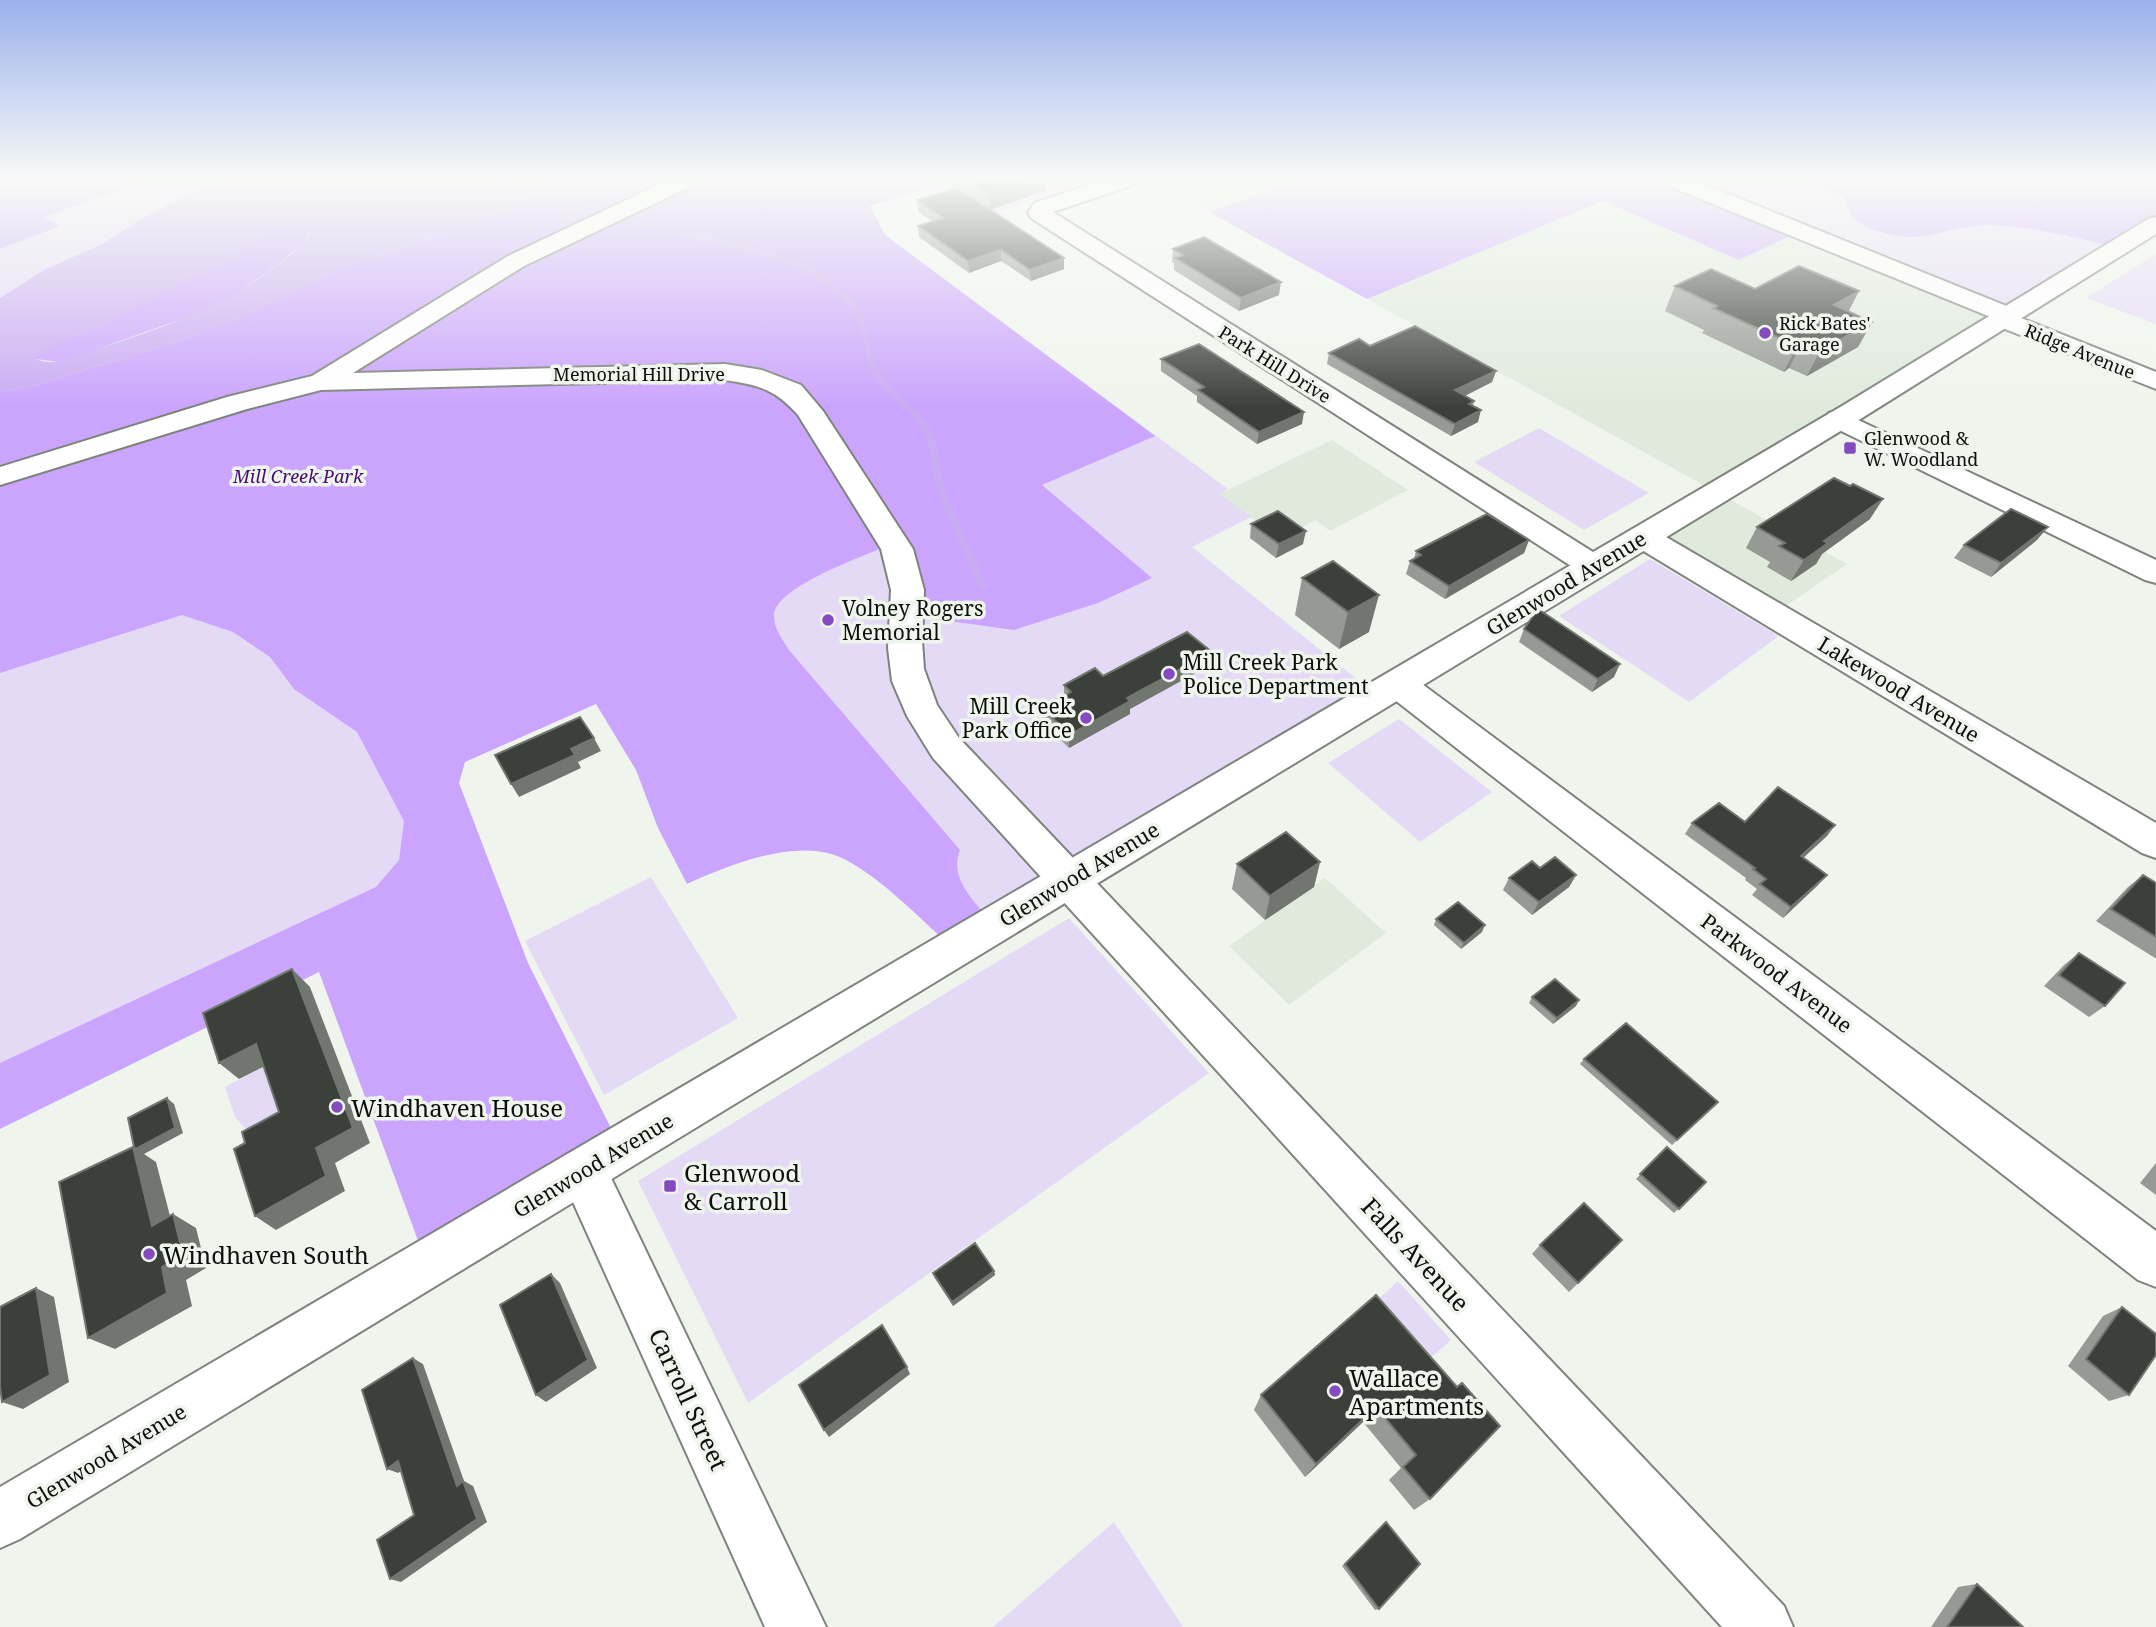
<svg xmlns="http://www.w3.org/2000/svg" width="2156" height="1627" viewBox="0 0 2156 1627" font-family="'Noto Serif',serif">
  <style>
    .built { fill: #dfeadc }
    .green { fill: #e5daf6 }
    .forest { fill: #cba5fd }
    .water { fill: #caacf3; fill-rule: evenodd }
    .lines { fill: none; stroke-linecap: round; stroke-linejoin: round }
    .stream-far1 { stroke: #caacf3; stroke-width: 6 }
    .stream { stroke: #caacf3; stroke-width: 8 }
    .minor-casing { stroke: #7e837d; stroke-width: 4 }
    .major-casing { stroke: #7e837d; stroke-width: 4 }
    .minor { fill: #fff; fill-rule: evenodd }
    .major { fill: #fff; fill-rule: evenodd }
    .wall { fill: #969a94 }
    .shaded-wall { fill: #727670 }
    .building { fill: #3c403a; stroke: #727670; stroke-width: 2 }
    .poi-dot { fill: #844ac0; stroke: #eff5ed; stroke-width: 2.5 }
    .labels { text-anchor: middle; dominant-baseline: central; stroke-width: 7; stroke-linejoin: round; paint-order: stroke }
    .far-poi-label { font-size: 18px; fill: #0d0f0c; stroke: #eff5ed; text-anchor: start }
    .far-street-label { font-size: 18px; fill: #0d0f0c; stroke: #eff5ed }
    .far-park-label { font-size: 18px; font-style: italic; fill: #460a73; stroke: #eff5ed }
    .street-label { font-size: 21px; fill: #0d0f0c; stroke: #eff5ed }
    .poi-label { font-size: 21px; fill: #0d0f0c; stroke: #eff5ed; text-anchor: start }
    .near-poi-label { font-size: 24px; fill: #0d0f0c; stroke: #eff5ed; text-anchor: start }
    .near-street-label { font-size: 24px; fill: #0d0f0c; stroke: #eff5ed }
  </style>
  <rect width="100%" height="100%" fill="#eff5ed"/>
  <path class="built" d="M1150,179H1303L1209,212Z
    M1603,201L1739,260L1801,231L2010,316L1718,493L1847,564L1773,615L1643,537L1716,492L1367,299Z
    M1332,440L1408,490L1330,531L1315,520L1289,534L1266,529L1219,494Z
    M1325,878L1386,933L1289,1005L1229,946Z"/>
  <path class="green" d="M0,179H1101L987,216L939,185L870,206L885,235L1228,489L1219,494L1251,517L1192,547L1378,696L976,936L716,620L419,747L482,868L0,1105Z
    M1672,179H2118L2156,224L2010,316Z
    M2156,254V324L2086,298Z
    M1539,428L1649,493L1584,530L1474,462Z
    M1650,559L1779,636L1689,702L1559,616Z
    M1399,719L1492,792L1420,842L1328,763Z
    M651,877L738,1018L604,1095L525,941Z
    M1069,918L1209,1073L748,1403L638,1181Z
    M297,1049L293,1111L257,1142L235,1117L225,1087Z
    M1398,1281L1451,1340L1415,1372L1364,1313Z
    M1114,1522L1183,1627H993Z"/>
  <path class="forest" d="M0,179H151L44,217L60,226L0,249Z
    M561,179H930L939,185L870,206L885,235L1155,436L1042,485L1152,578L1098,603L1014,630L906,615L894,543C870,554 775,586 774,615C773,628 783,640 789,650L960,850C948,880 977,903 994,925L954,949C921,920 884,880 846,860C801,835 729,865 687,884L658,828L636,770L596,704L465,762L459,783L528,963L621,1148L427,1265L319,972L0,1129V1063L376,887L399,860L404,821L357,732L294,689L270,657L233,632L182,615L0,673V392L31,387L186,339L264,307L338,270L498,215Z
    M1303,179H1672L1801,231L1739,260L1603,201L1367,299L1209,212Z
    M1796,179H2150L2156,181V224L2119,248C2077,238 2036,227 1993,225C1946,223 1929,248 1878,231C1870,229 1861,225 1855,219C1848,213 1848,203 1843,196Z
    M300,224L310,229L303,243L276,266L236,293L195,314L61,362L36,359L37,354L63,340L105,324L151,297L227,261L265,230Z"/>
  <path class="water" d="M220,179H561L498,215L338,270L264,307L186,339L31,387L0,392V298L44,270L102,244L144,217ZM300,224L310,229C308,243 293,252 283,261C229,303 167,327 103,347C82,353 56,369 36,359L38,354L63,340L105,324L151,298L227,261L265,230Z"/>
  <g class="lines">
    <path class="stream-far1" d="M521,202C610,213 695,235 781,258C811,268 853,294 863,326C867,340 867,355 873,368C882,388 903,401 917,416"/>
    <path class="stream" d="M916,414L931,438L940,488L982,585"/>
    <g class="minor-casing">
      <path id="minor" d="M671,179H699L696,184L524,266L353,373L725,364L762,370L801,385L823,411L913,549L924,590L922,641L924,669L937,705L959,738L1784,1606L1793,1627H1722L933,758L907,716L892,681L888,648L891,590L881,549L798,415C775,389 759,385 725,380L321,390L247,409L0,485V467L227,397L312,376L508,256Z
        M1107,179H1139L1136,184L1053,212L1604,559L1609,566L1604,573L1593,576L1582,573L1031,218L1028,213L1034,203Z
        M1661,179H1691L2019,311L2021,318L2156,372V389L1995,325L1993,318L1664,184Z
        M1839,411L2156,560V583L2145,580L1829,425L1825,419L1829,413Z
        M1643,527L1654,530L2156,823V858L2142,853L1632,544L1627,537L1632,530Z
        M1398,672L1410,675L2156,1231V1287L2138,1280L1386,693L1380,684L1386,675Z
        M583,1148L600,1155L826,1627H765L559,1171L566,1155Z"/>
    </g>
    <g class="major-casing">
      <path id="major" d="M2156,217V234L1862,418L20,1539L0,1548V1487L1842,406L2148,219Z"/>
    </g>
    <use href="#minor" class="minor"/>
    <use href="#major" class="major"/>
  </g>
  <path class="wall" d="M942,179H1045V191L990,210L1064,258V269L1031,281L1001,261L969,273L919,237L918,226L932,221L918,212L917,200L956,188Z
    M1173,249L1279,295L1239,311L1174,270V263L1172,262Z
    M1675,286L1859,291L1848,312L1872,322L1858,347L1807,376L1789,368L1784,372L1702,333L1704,330L1665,311Z
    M1370,346L1496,371L1492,382L1465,396L1474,401L1473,406L1478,422L1451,436L1327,364L1329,353Z
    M1161,359L1302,424L1257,444L1197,402V396L1161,371Z
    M1870,519L1822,554L1816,564L1791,581L1767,567L1770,562L1746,548L1757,527Z
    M1251,524L1303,544L1276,558L1250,538Z
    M1529,540L1524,553L1445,599L1406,574L1410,561L1414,559L1416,551Z
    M2037,540L1991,577L1954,558L1964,545Z
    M1333,561L1369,632L1339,649L1295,615L1302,578Z
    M1524,629L1614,677L1592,692L1519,642Z
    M1210,665L1130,709V714L1069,748L1042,721V707L1064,696V685L1103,676Z
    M1745,822L1835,825L1827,836L1803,858L1818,885L1783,918L1752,895L1757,889L1745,880L1746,878L1685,834L1692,823Z
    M1320,862L1314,887L1265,920L1232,889L1237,864Z
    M1540,868L1576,875L1569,887L1532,915L1503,890L1509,878Z
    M2143,875L2156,883V958H2155L2096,921L2128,887Z
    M1436,919L1482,932L1461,949L1434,925Z
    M2079,953L2105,1006L2089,1017L2044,986L2064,965Z
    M1532,997L1576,1006L1553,1024L1529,1003Z
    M1584,1059L1718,1102L1672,1145L1580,1064Z
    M1667,1147L1706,1182L1674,1213L1636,1179Z
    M2156,1163V1195L2140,1183Z
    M1622,1240L1569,1292L1532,1254L1540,1245Z
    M994,1271L995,1275L953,1306L934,1277L933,1273Z
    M1376,1295L1430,1499L1414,1510L1389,1480L1401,1468L1363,1422L1305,1477L1254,1410L1261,1395Z
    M2122,1307L2129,1395L2109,1401L2068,1366L2103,1316Z
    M1386,1522L1379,1609L1375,1610L1342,1566Z
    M1977,1584L2023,1627H1931L1958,1587Z"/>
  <path class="shaded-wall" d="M1030,179H1045V191L989,210L988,192Z
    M1001,250V261L969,273L968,261Z
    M1064,258V269L1031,281L1030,270Z
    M1281,282L1279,295L1239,311L1241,298Z
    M1859,291L1846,316L1834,305Z
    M1872,322L1858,347L1807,376L1820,351Z
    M1802,343L1789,368L1784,372L1797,346Z
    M1496,371L1492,382L1452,402L1455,390Z
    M1481,410L1478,422L1451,436L1455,424Z
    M1304,412L1302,424L1257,444L1259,432Z
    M1883,499L1870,519L1822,554L1816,564L1791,581L1804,560L1824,541Z
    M2048,527L2037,540L1991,577L2001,563Z
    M1306,531L1303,544L1276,558L1279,544Z
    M1529,540L1524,553L1445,599L1449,586Z
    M1379,595L1369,632L1339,649L1348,612Z
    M1212,652L1210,665L1130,709V714L1069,748V735L1127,698Z
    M1620,664L1614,677L1592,692L1598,679Z
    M594,738L601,751L578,762L581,768L519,797L511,784L571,749Z
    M1835,825L1827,836L1793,867L1801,856Z
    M1320,862L1314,887L1265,920L1270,896Z
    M1576,875L1569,887L1532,915L1539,902Z
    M1827,875L1818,885L1783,918L1791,907Z
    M1485,925L1482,932L1461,949L1464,943Z
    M292,969L310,987L370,1143L335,1163L345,1191L276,1230L255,1216L316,1148Z
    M1579,1000L1576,1006L1553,1024L1557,1018Z
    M256,1044L275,1061L239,1079L219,1063Z
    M167,1098L174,1104L183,1133L144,1154L156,1162L176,1239L152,1226L133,1147Z
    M173,1214L196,1228L206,1268L186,1280L192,1306L115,1349L88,1338Z
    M994,1271L995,1275L953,1306L952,1302Z
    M551,1274L560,1283L597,1368L546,1402L536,1395Z
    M36,1288L54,1297L69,1382L23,1409L2,1402Z
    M413,1358L423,1364L464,1481L473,1486L487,1522L401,1582L390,1579L457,1486Z
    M907,1367L910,1374L829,1437L824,1430Z
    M1376,1407L1363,1422L1305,1477L1316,1464Z
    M398,1461L409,1466L398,1473L387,1469Z"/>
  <path class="building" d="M967,179H1030L988,192Z
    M957,188L1064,258L1030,270L1001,250L968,261L918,226L943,218L917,200Z
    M1204,237L1281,282L1241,298L1175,258L1183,255L1173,249Z
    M1799,266L1859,291L1834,305L1872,322L1820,351L1802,343L1797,346L1713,308L1717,306L1675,286L1711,269L1755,289Z
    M1415,326L1496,371L1455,390L1474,401L1469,404L1481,410L1455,424L1329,353L1359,339L1370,346Z
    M1199,344L1304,412L1259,432L1198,390L1204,387L1161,359Z
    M1834,478L1850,486L1853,484L1883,499L1824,541L1828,543L1804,560L1779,546L1785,543L1757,527Z
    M2011,509L2048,527L2001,563L1964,545Z
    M1278,511L1306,531L1279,544L1251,524Z
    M1487,514L1529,540L1449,586L1410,561L1421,555L1416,551Z
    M1333,561L1379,595L1348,612L1302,578Z
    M1538,609L1620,664L1598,679L1524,629Z
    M1187,632L1212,652L1127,698L1130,701L1069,735L1042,707L1071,692L1064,685L1095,668L1103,676Z
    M580,717L594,738L571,749L575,755L511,784L495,755Z
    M1778,787L1835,825L1801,856L1827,875L1791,907L1760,884L1766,879L1753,869L1755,868L1692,823L1719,803L1745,822Z
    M1286,832L1320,862L1270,896L1237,864Z
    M1555,857L1576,875L1539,902L1509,878L1532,861L1540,868Z
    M2143,875L2156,883V937L2111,909Z
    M1458,902L1485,925L1464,943L1436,919Z
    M2079,953L2125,983L2105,1006L2059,975Z
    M292,969L353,1128L316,1148L326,1176L255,1216L234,1149L245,1143L242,1132L279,1112L256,1044L219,1063L203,1013Z
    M1555,979L1579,1000L1557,1018L1532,997Z
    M1626,1023L1718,1102L1677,1140L1584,1059Z
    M167,1098L175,1128L136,1149L134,1147L128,1118Z
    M133,1147L152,1226L173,1214L183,1255L162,1267L167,1293L88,1338L59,1182Z
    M1667,1147L1706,1182L1679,1209L1640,1174Z
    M1584,1203L1622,1240L1578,1283L1540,1245Z
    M975,1243L994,1271L952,1302L933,1273Z
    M551,1274L588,1360L536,1395L500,1305Z
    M36,1288L50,1375L2,1402L0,1387V1307Z
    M1376,1295L1457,1387L1462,1383L1500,1426L1430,1499L1403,1467L1416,1455L1376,1407L1316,1464L1261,1395Z
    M2122,1307L2156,1334V1355L2129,1395L2086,1359Z
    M882,1325L907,1367L824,1430L799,1385Z
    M413,1358L457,1486L463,1481L477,1519L390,1579L377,1540L414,1515L398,1461L387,1469L362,1390Z
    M1386,1522L1420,1564L1379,1609L1345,1564Z
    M1977,1584L2023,1627H1947Z"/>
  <linearGradient id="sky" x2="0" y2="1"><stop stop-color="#9cb1ec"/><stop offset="0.44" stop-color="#f8faf7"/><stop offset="1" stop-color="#f8faf7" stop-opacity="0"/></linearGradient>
  <rect width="2156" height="407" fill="url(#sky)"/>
  <g class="poi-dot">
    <circle cx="1765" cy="333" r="7"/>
    <rect x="1843" y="441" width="14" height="14" rx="3.5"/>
    <circle cx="828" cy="620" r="7"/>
    <circle cx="1169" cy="674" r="7"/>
    <circle cx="1086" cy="718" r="7"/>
    <circle cx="337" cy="1107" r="7"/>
    <rect x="663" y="1179" width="14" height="14" rx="3.5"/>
    <circle cx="149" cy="1254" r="7"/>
    <circle cx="1335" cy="1391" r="7"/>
  </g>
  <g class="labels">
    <g class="far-poi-label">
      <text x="1779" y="323">Rick Bates'<tspan x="1779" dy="21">Garage</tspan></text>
      <text x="1864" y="438">Glenwood &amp;<tspan x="1864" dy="21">W. Woodland</tspan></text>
    </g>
    <g class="far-street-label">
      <text transform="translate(2080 351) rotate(22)">Ridge Avenue</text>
      <text transform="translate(1275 364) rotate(32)">Park Hill Drive</text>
      <text x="639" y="374">Memorial Hill Drive</text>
    </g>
    <g class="far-park-label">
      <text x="298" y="476">Mill Creek Park</text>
    </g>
    <g class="street-label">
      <text transform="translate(1566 583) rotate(-31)">Glenwood Avenue</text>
      <text transform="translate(1899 689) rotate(31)">Lakewood Avenue</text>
      <text transform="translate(1079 874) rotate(-31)">Glenwood Avenue</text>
      <text transform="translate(1777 973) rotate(37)">Parkwood Avenue</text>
      <text transform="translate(593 1165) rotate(-31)">Glenwood Avenue</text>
      <text transform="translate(106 1456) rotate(-31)">Glenwood Avenue</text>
    </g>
    <g class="poi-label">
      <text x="842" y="608">Volney Rogers<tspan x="842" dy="24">Memorial</tspan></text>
      <text x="1183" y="662">Mill Creek Park<tspan x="1183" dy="24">Police Department</tspan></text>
      <text x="1072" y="706" text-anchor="end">Mill Creek<tspan x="1072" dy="24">Park Office</tspan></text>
    </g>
    <g class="near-poi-label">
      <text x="351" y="1107">Windhaven House</text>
      <text x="684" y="1172">Glenwood<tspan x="684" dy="28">&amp; Carroll</tspan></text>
      <text x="163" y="1254">Windhaven South</text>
      <text x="1349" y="1377">Wallace<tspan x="1349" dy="28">Apartments</tspan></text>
    </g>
    <g class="near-street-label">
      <text transform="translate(1416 1254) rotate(47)">Falls Avenue</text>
      <text transform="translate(689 1399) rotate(65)">Carroll Street</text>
    </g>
  </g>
</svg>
